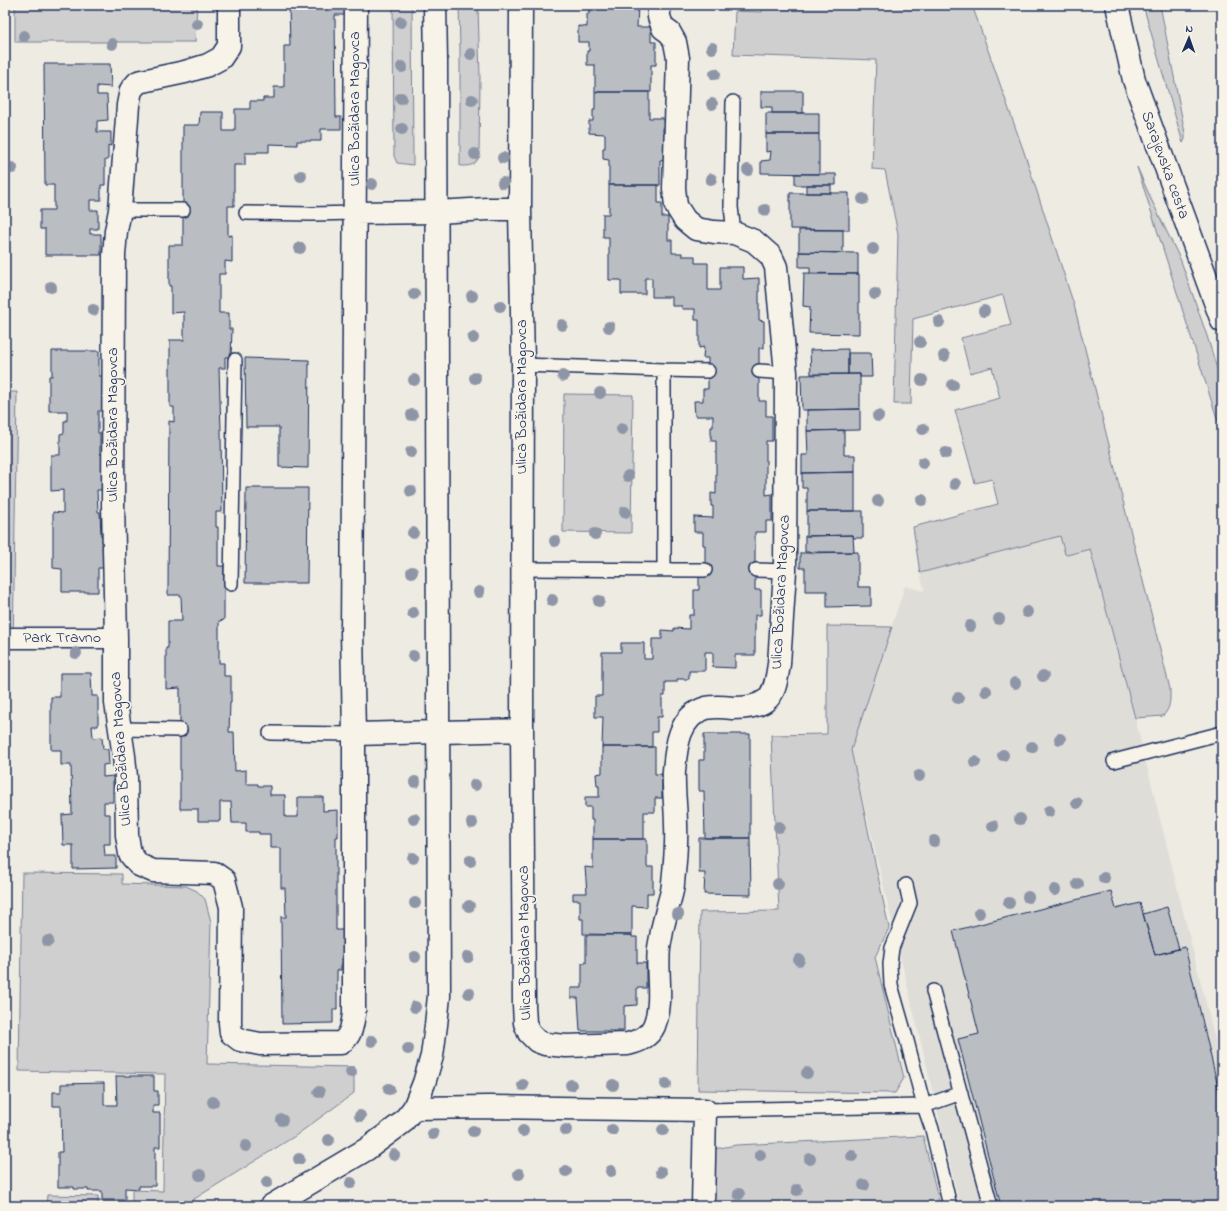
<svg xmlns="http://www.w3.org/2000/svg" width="1227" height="1211" viewBox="0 0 1227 1211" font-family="'Indie Flower',sans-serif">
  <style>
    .built { fill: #deddd8 }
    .green { fill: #cfcfcf; stroke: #757f96 }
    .building { fill: #babdc2; stroke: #1b2f5e }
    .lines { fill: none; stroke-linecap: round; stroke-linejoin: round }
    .service-casing { stroke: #1b2f5e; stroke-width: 16 }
    .pedestrian-casing { stroke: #1b2f5e; stroke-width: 23 }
    .minor-casing { stroke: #1b2f5e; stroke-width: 25 }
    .tertiary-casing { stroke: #1b2f5e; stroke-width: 25 }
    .secondary-casing { stroke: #1b2f5e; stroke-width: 25 }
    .service { stroke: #f7f3e8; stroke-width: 13 }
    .pedestrian { stroke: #f7f3e8; stroke-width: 20 }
    .minor { stroke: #f7f3e8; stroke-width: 22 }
    .tertiary { stroke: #f7f3e8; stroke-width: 22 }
    .secondary { stroke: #f7f3e8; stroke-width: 22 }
    .tree { fill: #8e95a6 }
    .labels { text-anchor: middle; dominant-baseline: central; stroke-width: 3.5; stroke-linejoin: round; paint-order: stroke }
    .street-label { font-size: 16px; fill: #1b2f5e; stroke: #f7f3e8 }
  </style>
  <rect width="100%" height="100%" fill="#eeebe2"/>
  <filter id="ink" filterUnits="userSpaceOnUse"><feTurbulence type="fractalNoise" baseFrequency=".025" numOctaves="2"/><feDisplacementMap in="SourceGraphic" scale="8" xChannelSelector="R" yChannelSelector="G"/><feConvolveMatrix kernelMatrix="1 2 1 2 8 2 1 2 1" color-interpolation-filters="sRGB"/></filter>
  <g filter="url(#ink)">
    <path class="built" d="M1061,536L1065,554L1090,549L1135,718L1222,1068V1206H960L851,750L905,586L923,591L924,589L920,573Z"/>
    <path class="green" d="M15,5H197L195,42H15Z
      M393,5H412L413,165L397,163L394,156Z
      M459,5H478L480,79L479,156C476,166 469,166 460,166V50Z
      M763,5H972L1024,152L1074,305L1170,689C1170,701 1171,707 1163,716L1135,718L1090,549L1067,555L1065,554L1060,536L920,573L913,527L998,504L992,479L975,483L955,410L1000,398L992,367L970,373L961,338L1011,325L1003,295L913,319L911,404H894L898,234L885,170L872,169L876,60L733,55L735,11L762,12Z
      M1143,5H1160L1185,133V139L1183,143Z
      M1137,167L1151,199L1181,261L1207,336L1222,385V434Z
      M5,392H17L13,646L5,645Z
      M564,394L633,395L631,533L563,532Z
      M827,626L892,627L851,750L889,928L875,957L904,1078L895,1093L698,1090L700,912L779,911L771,735L827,734Z
      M22,873L122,874V884L186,886L197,891L205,899L211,922L207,1064L354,1067V1093L295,1136L183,1206H46L47,1195L98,1196V1204L132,1205V1190L163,1191L165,1074L19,1071Z
      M923,1136L940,1206H712L714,1149L736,1145Z"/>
    <path class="building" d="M289,5H345V15H335L336,117H341V129H321V141H297V145L269,144V152H257V153H245V165H234V206H228V236L232,235V262L225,261V274H219V313H229V329H232L231,357H225V368H219L221,430L222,512H216V527H218V566H224V620L219,621V663H224V676H231V703H230L229,732H234L235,771L246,770V784H258V786H270V795H285V817H298V797H323V811L338,810V837H336V930H346V958H341V970H337V1009H333V1023L282,1024L281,917H286L285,888H281V848H270V834H259V832H246V823H232L231,802H220V821H198V809H180V688L166,689V648H168V621H182L181,595H168L169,421L174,422V407H170V340H184V312L171,313V286H169V245H183V125H199L200,112H223V131H235V109H250V101H263V98H274V87H284V46H290Z
      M589,5H638L637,27H651V42H656V65H651V92H595V65H587V51H589V42H578V26L587,27V13L589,14Z
      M44,64H110L111,87L97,86V95H107L108,120L97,121V132H111V146L108,145V160H105V185H101V200H90V210H98V229H90V234H101V255H45V229H40V210H54V185H45Z
      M761,91H803V113H772V107H761Z
      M595,92H649V118H663V133L668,134V159L660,160V185H609V160L603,159V148H605V134L589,133V121H593V110H595Z
      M766,113H819V134H766Z
      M766,134H819V174L761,173V161L770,160L771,151L766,152Z
      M795,174H836V185H795Z
      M609,185H658V203H662V217H668V240H672V253H682V256H695V263H708V290H720V267H743V279L759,278V320L764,321V348H759V401H766V416H772V441H766V495L772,494V521H766V532H755V590H761V615H755V655H735V668L713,667V652H705V671H689V679H677V682H665V696H662V717H657V732H652V747H602L603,717H595V696H602V652H621V643H644V659H652V639H662V630L674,631V628L689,629V615H694V590H699V575L705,576V545H703V532H694V517L713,518V506H711V493L716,494V441H711V427H713V416H695L694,401H703V389H708V358H703L704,347L699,348V320H695V309H682V306H672V297H652V278H645V294H621V280H609V237H603V214H609Z
      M806,185H831V193H806Z
      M790,193H849V230L790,229Z
      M799,230H843V253L799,252Z
      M799,252L858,253V274H810V267H799Z
      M804,273L859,274V334L809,333L810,307L803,306Z
      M848,349V374H811L810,350Z
      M52,351H99V376H105L106,411H98V433H100V454L105,455V490H97L98,512H100L101,536L105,535L106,568H98V592H62V569L53,568V512L63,513V490L51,491V455H60V434L64,433V421H67V411H49V376H52Z
      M848,353H871L872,377H860V374H848Z
      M245,358L309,360L308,468L279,467V427H246Z
      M860,374V409L802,410L801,375Z
      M860,409V430L807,431V410Z
      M844,430V455H855V472L802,473V455H808L807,431Z
      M855,472V511H807V488H802V473Z
      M246,488H308L307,583H245Z
      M807,511H863V538H854L853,535L807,536Z
      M853,535L854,552H805V536Z
      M858,552V587H871V606L827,607V591H805V568H800V553Z
      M60,673H91L92,696H98V726H92L93,738L102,737L103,749H108L109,764L103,765V777L113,776V802H104V814H110V844H104L105,856H116V868L73,869V845H63L62,815L72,814L71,765H61V750H51V697H60Z
      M704,734H750V838H705L704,791H699V760H704Z
      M602,747H655V774H662V798H655V812H644V839H593V820H591V807H585V797H599V786H597L596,774L602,773Z
      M699,838H750L751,895L704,894L705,873H699Z
      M593,839H647V867H653V893H647V907L632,906V935L583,934V919H580V900H573V893H587L585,867L593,868Z
      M1111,891L1116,909L1140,903L1155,955L1185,947L1222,1104V1206H1001L958,1039L979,1034L953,931Z
      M1167,907L1179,949L1155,955L1143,914Z
      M586,935H632V937H637V963H646V988H637V1005L624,1006V1031H580L578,998H571V988H582V963H586Z
      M116,1076H154V1091H158V1105H153V1113H160V1147H155V1186H139V1189L125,1188V1200H102V1191H88V1189H74V1187H58V1152H62L61,1106H53V1092H61V1084L104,1083V1105H117Z"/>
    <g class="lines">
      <g class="service-casing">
        <path id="service" d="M733,102L731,207L734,233
          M120,210H183
          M246,213L312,214L355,213
          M523,365L664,370V570
          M664,370L708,371
          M759,371L786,373
          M522,569L705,570
          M756,570L785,571
          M231,584L235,360
          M120,729L180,730
          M270,733L354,734
          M1114,761L1222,733
          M906,885L910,903L892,948L890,964L891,985L907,1041L924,1106L932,1129L950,1206
          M933,991L991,1206
          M705,1110L924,1106L961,1093"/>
      </g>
      <g class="pedestrian-casing">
        <path id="pedestrian" d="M5,638H116"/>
      </g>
      <g class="minor-casing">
        <path id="minor" d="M229,5V46L221,58L208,65L185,72L138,82L131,90L128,105L120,210L116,231L114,255L113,504L116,638V703L124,756L126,777L127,835L130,854L139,865L153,871L214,873L224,880L231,907L230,1023L231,1033L240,1040L260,1044L341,1043C351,1036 352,1027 354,1014V734L352,632L356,5
          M521,5L520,209L523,365L522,730L524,1005L525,1023L529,1033L537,1041L545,1044L566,1046L628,1044C639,1041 649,1037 654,1026C664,1002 656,973 659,948C661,934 664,920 668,906C670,898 673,890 673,883C675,864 677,844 676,825C676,807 673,789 674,771C676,746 679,716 706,708C715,706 725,707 733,708C744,708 757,707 765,701C776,693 777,676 779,664L785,571L786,373L776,267L771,256L754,241L734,233L714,232L696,229L685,220L676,206L674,188L678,58L675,42L670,33L663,28L659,17V5
          M355,213L437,212L487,209H520
          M354,734L522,730
          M414,1108L488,1107L705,1110L703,1206"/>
      </g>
      <g class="tertiary-casing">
        <path id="tertiary" d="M271,1206L367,1149L402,1123L414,1108L424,1083L432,1056L436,1025L439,996L436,61L435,5"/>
      </g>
      <g class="secondary-casing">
        <path id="secondary" d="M1117,5L1134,80L1222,321"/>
      </g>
      <use href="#service" class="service"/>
      <use href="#pedestrian" class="pedestrian"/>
      <use href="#minor" class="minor"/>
      <use href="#tertiary" class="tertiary"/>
      <use href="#secondary" class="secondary"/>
    </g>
    <g class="tree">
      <circle cx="401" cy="22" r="6"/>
      <circle cx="197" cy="24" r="6"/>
      <circle cx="24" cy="36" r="6"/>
      <circle cx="112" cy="44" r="6"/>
      <circle cx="712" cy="48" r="6"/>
      <circle cx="471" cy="54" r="6"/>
      <circle cx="402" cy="67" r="6"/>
      <circle cx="715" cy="74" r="6"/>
      <circle cx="401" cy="98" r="6"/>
      <circle cx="472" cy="100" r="6"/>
      <circle cx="712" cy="104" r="6"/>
      <circle cx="402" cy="129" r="6"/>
      <circle cx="475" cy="154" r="6"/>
      <circle cx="503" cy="158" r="6"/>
      <circle cx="12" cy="168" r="6"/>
      <circle cx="748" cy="170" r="6"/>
      <circle cx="301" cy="176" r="6"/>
      <circle cx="711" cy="179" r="6"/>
      <circle cx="503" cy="183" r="6"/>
      <circle cx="372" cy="184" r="6"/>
      <circle cx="863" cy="199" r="6"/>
      <circle cx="765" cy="210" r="6"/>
      <circle cx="300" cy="248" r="6"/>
      <circle cx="873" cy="249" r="6"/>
      <circle cx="51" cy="287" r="6"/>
      <circle cx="414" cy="294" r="6"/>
      <circle cx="875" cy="294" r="6"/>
      <circle cx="472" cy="296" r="6"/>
      <circle cx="500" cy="306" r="6"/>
      <circle cx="93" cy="310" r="6"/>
      <circle cx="984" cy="311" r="6"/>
      <circle cx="939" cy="322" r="6"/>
      <circle cx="562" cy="325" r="6"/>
      <circle cx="609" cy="327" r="6"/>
      <circle cx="473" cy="338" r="6"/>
      <circle cx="920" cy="342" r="6"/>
      <circle cx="944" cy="356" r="6"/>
      <circle cx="563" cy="376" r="6"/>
      <circle cx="475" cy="378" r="6"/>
      <circle cx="414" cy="380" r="6"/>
      <circle cx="922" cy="380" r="6"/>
      <circle cx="953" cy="385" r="6"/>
      <circle cx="600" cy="393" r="6"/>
      <circle cx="412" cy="415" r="6"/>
      <circle cx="878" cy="416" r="6"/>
      <circle cx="622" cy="429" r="6"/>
      <circle cx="923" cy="429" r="6"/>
      <circle cx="411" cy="452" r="6"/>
      <circle cx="946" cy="453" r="6"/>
      <circle cx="923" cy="463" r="6"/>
      <circle cx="628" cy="476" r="6"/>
      <circle cx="955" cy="484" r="6"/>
      <circle cx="411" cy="491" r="6"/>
      <circle cx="922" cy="500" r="6"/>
      <circle cx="878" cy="501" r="6"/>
      <circle cx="625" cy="512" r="6"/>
      <circle cx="413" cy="533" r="6"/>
      <circle cx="595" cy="534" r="6"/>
      <circle cx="555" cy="541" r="6"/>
      <circle cx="412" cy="572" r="6"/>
      <circle cx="479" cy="592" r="6"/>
      <circle cx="552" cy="600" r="6"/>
      <circle cx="599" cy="601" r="6"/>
      <circle cx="1027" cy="612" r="6"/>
      <circle cx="413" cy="613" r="6"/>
      <circle cx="999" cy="619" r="6"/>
      <circle cx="970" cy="626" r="6"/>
      <circle cx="76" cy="653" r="6"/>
      <circle cx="413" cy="656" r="6"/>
      <circle cx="1043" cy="676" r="6"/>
      <circle cx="1015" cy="683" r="6"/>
      <circle cx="986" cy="691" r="6"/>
      <circle cx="958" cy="698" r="6"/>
      <circle cx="1060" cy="739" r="6"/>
      <circle cx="1032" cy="747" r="6"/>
      <circle cx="1003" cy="755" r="6"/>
      <circle cx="975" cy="762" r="6"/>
      <circle cx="919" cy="776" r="6"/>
      <circle cx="415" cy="782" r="6"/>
      <circle cx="475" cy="785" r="6"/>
      <circle cx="1077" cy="803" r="6"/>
      <circle cx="1049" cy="811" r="6"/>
      <circle cx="414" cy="819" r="6"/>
      <circle cx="1020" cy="819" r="6"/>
      <circle cx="472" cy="823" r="6"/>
      <circle cx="993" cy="826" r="6"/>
      <circle cx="779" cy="827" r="6"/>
      <circle cx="934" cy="841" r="6"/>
      <circle cx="413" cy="858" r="6"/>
      <circle cx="470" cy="861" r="6"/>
      <circle cx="1104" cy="878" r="6"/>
      <circle cx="778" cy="884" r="6"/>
      <circle cx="1078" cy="884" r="6"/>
      <circle cx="1055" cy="890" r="6"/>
      <circle cx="1028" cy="897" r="6"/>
      <circle cx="415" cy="903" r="6"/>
      <circle cx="1009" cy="903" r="6"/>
      <circle cx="469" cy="906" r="6"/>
      <circle cx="979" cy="913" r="6"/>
      <circle cx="678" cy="914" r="6"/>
      <circle cx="48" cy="941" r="6"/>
      <circle cx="415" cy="957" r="6"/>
      <circle cx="468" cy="957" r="6"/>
      <circle cx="799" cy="960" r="6"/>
      <circle cx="469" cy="993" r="6"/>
      <circle cx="415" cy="1007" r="6"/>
      <circle cx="372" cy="1041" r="6"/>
      <circle cx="408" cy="1049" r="6"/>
      <circle cx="351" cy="1072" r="6"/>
      <circle cx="807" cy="1073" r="6"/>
      <circle cx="666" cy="1084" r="6"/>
      <circle cx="523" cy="1085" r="6"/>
      <circle cx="571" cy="1085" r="6"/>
      <circle cx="613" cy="1085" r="6"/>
      <circle cx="389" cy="1089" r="6"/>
      <circle cx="319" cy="1092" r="6"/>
      <circle cx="213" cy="1102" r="6"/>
      <circle cx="360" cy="1116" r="6"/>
      <circle cx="282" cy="1120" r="6"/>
      <circle cx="566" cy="1130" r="6"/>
      <circle cx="612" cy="1130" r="6"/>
      <circle cx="663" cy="1130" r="6"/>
      <circle cx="473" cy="1131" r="6"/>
      <circle cx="523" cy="1131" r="6"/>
      <circle cx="433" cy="1134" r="6"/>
      <circle cx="329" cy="1140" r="6"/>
      <circle cx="246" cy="1146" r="6"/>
      <circle cx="394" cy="1155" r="6"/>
      <circle cx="760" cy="1155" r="6"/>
      <circle cx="852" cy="1156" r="6"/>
      <circle cx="299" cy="1159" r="6"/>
      <circle cx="810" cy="1159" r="6"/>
      <circle cx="566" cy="1171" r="6"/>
      <circle cx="611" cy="1171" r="6"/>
      <circle cx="661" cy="1172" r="6"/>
      <circle cx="519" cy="1174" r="6"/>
      <circle cx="200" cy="1175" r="6"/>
      <circle cx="267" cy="1182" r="6"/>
      <circle cx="351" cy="1183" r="6"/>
      <circle cx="864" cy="1185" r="6"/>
      <circle cx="797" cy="1190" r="6"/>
      <circle cx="739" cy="1194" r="6"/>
    </g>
  </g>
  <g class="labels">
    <g class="street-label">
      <text transform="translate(355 109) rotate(-90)">Ulica Božidara Magovca</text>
      <text transform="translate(1165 165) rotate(70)">Sarajevska cesta</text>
      <text transform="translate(522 397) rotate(-90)">Ulica Božidara Magovca</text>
      <text transform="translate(113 425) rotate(-90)">Ulica Božidara Magovca</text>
      <text transform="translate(781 592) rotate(-87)">Ulica Božidara Magovca</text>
      <text x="62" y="638">Park Travno</text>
      <text transform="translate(121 749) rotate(-94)">Ulica Božidara Magovca</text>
      <text transform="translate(525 943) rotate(-91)">Ulica Božidara Magovca</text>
    </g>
  </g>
  <rect width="1227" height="1211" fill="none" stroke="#f7f3e8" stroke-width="20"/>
  <rect x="10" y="10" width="1207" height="1191" fill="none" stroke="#1b2f5e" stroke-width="1.5" filter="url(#ink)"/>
  <g transform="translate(1189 38) rotate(2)" stroke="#f7f3e8" stroke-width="3" paint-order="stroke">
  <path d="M0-3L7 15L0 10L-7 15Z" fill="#1b2f5e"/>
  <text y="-6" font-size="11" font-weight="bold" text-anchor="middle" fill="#1b2f5e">N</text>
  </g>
</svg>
